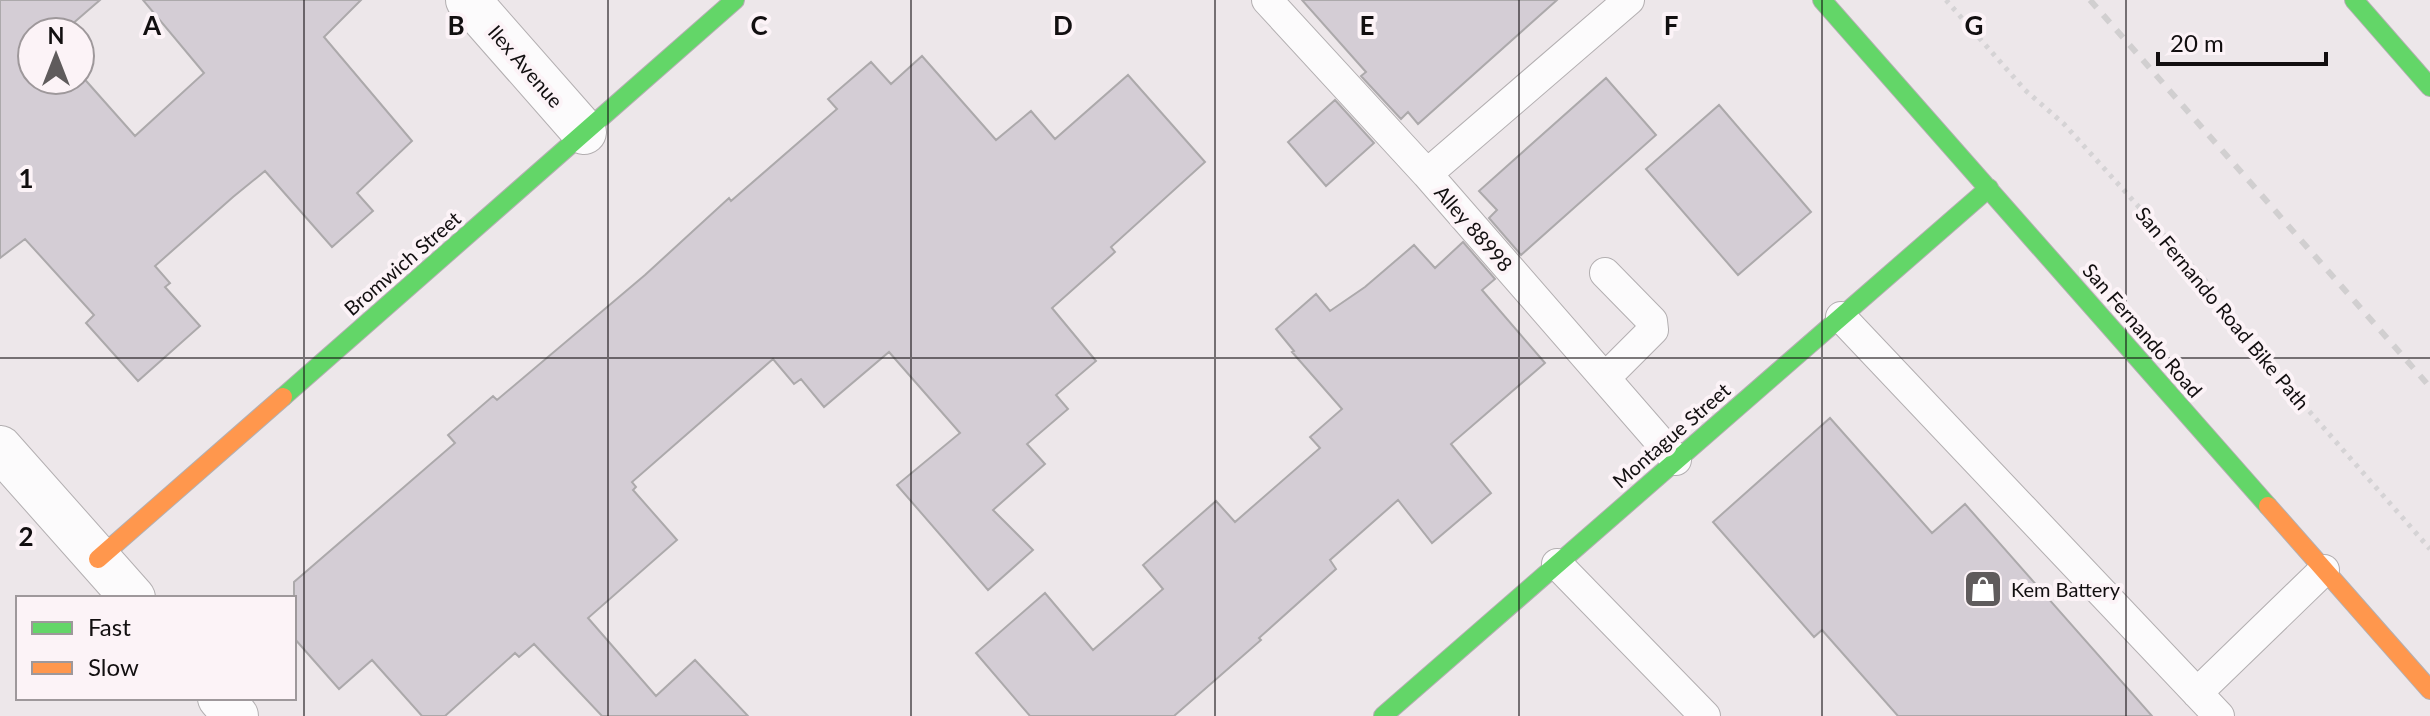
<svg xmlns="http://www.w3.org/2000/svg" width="2430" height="716" viewBox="0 0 2430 716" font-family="Lato,sans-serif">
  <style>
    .building { fill: #d4cdd5; stroke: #aca9ab; stroke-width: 2 }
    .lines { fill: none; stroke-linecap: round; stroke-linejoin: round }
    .lane-casing { stroke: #b3afb1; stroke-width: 32 }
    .street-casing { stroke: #b3afb1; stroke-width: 46 }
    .fast-casing { stroke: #b3afb1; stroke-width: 20 }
    .slow-casing { stroke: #b3afb1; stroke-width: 20 }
    .path { stroke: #d5d3d5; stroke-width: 5; stroke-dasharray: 4 6; stroke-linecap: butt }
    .lane { stroke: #fcfbfc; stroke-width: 30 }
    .street { stroke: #fcfbfc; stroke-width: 44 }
    .fast { stroke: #63d668; stroke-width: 18 }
    .slow { stroke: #ff974d; stroke-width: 18 }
    .rail { stroke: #d1cfd0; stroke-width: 6; stroke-dasharray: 10 10; stroke-linecap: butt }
    .grid { fill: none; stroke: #120f10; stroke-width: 2; stroke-opacity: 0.55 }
    .labels { text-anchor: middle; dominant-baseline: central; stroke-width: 8; stroke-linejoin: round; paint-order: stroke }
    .street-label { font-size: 20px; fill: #120f10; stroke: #fcf3f7 }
    .poi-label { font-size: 20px; fill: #120f10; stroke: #fcf3f7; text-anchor: start }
    .grid-label { font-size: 26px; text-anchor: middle; font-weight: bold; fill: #120f10; stroke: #fcf3f7; stroke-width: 8; stroke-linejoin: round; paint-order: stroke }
  </style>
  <rect width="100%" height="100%" fill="#ede7ea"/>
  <path class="building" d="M0,0H100L63,32H32V80H80V74L135,136L204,73L143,0H361L324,37L412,141L357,193L373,211L332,247L265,171L233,197L155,266L170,283L165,287L200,326L138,381L86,323L94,315L25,239L0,258Z
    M1302,0H1557L1418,124L1408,112L1401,119L1361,76L1366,72Z
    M922,56L996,140L1031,111L1055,139L1128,75L1205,162L1111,247L1115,252L1052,308L1096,361L1056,395L1068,409L1027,444L1045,464L993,510L1033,550L988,590L897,485L960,433L889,352L824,407L801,379L794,384L773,359L632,482L636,487L633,490L677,540L588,618L656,696L695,660L748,716H602L534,644L519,657L515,653L445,716H422L372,660L339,689L294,638V582L455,443L448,435L493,396L497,400L645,275L729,198L731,201L837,109L828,99L871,62L891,84Z
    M1606,78L1656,135L1521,255L1489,218L1497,210L1479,191Z
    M1335,100L1374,143L1326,186L1288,142Z
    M1719,105L1811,212L1738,275L1646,169Z
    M1463,242L1495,279L1482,290L1545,363L1451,444L1491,493L1432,543L1398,500L1330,560L1336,569L1259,638L1261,640L1174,716H1030L976,653L1045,593L1093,650L1163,589L1143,565L1216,501L1235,522L1320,448L1310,437L1342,409L1292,352L1294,351L1276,329L1316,294L1330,311L1365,287L1414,245L1435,268Z
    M1830,418L1932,533L1965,504L2152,716H1898L1822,630L1814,637L1713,522Z"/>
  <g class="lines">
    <g class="lane-casing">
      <path id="lane" d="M1267,0L1427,174L1676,460
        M1427,174L1629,0
        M1605,273L1652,321L1653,330L1605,378
        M1841,317L2219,716
        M1557,564L1705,716
        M2197,693L2324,570"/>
    </g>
    <g class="street-casing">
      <path id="street" d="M468,0L584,132
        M0,448L133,598
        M220,698L236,716"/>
    </g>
    <g class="fast-casing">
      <path id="fast" d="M1822,0L2268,506
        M2354,0L2430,87
        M283,397L735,0
        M1383,716L1989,188"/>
    </g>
    <g class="slow-casing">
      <path id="slow" d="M2268,506L2430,690
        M98,559L283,397"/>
    </g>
    <path class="path" d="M1946,0L2025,90L2064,124L2213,289L2244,337L2430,549"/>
    <use href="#lane" class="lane"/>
    <use href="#street" class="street"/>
    <use href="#fast" class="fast"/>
    <use href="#slow" class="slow"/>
    <path class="rail" d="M2090,0L2430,387"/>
  </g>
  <path class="grid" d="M304,0V716M608,0V716M911,0V716M1215,0V716M1519,0V716M1822,0V716M2126,0V716M0,358H2430"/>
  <defs>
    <g id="shop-square" transform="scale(2)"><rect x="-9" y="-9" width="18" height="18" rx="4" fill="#5f5b5c" stroke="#fcf3f7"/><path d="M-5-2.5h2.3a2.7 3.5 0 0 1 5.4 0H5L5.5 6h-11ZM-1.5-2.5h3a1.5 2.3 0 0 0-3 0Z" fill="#fff"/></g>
  </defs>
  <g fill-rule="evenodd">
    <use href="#shop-square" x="1983" y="589"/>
  </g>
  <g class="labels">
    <g class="street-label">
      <text transform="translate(526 66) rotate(49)">Ilex Avenue</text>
      <text transform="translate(1474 228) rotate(49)">Alley 88998</text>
      <text transform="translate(402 263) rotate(-41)">Bromwich Street</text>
      <text transform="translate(2223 308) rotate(50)">San Fernando Road Bike Path</text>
      <text transform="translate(2143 330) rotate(49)">San Fernando Road</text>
      <text transform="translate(1671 435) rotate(-41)">Montague Street</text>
    </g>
    <g class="poi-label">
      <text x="2011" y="589">Kem Battery</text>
    </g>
  </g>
  <g class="grid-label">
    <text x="152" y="35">A</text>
    <text x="456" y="35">B</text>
    <text x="759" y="35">C</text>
    <text x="1063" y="35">D</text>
    <text x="1367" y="35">E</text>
    <text x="1671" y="35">F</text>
    <text x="1974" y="35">G</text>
    <text x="26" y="188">1</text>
    <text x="26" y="546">2</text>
  </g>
  <rect x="16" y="596" width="280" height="104" fill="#fcf3f7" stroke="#9e989b" stroke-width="2"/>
  <rect x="32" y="622" width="40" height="12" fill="#63d668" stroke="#9e989b" stroke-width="2"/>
  <text x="88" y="636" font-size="24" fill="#120f10">Fast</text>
  <rect x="32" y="662" width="40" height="12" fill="#ff974d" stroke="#9e989b" stroke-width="2"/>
  <text x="88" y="676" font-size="24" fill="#120f10">Slow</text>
  <g transform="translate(56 56)"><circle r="38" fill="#fcf3f7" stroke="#9e989b" stroke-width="2"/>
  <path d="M0-6L14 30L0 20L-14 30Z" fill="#5f5b5c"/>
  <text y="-12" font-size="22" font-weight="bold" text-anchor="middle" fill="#120f10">N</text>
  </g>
  <path d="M2158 52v12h168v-12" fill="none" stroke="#120f10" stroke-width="4"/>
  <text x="2170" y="52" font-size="24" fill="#120f10" stroke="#fcf3f7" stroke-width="6" paint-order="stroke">20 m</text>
</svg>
